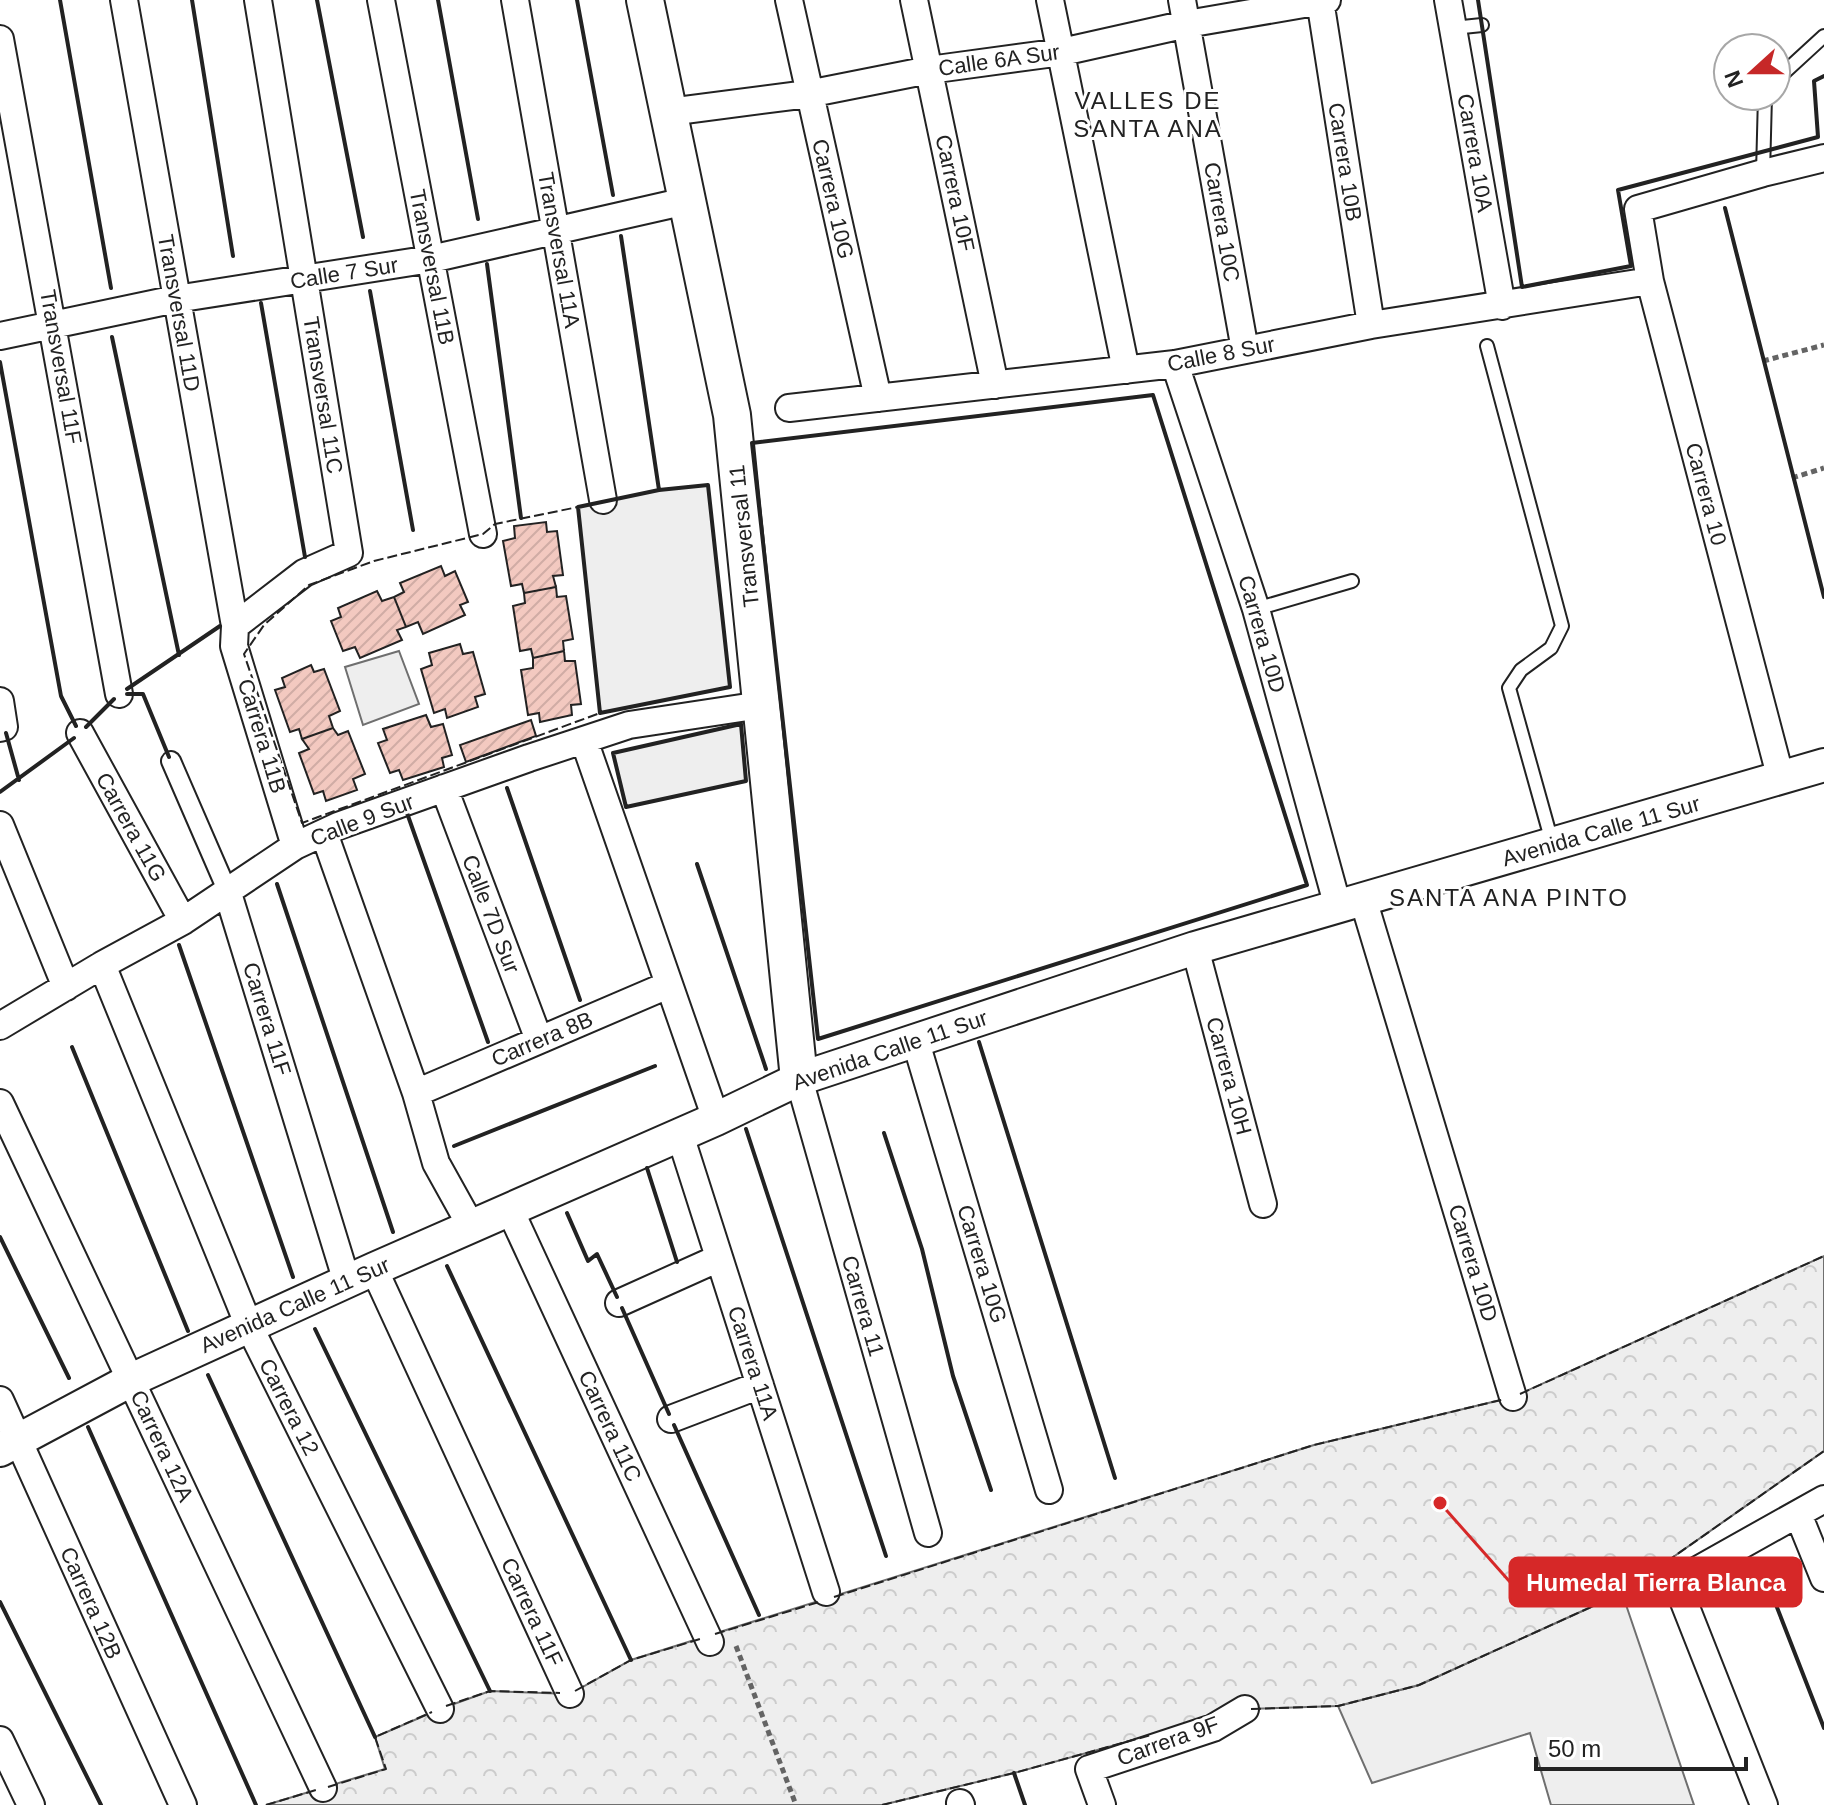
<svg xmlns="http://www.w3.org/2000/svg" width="1824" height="1805" viewBox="0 0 1824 1805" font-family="Arial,sans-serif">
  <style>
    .green { fill: #eee; stroke: #6f6f6f; stroke-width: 2 }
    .park { fill: url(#park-crowns); stroke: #6f6f6f; stroke-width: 2 }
    .building { fill: url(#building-hatch); stroke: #222; stroke-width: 2 }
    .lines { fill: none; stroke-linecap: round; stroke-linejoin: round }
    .service-casing { stroke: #222; stroke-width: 16 }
    .pedestrian-casing { stroke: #222; stroke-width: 22 }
    .minor-casing { stroke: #222; stroke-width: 30 }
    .tertiary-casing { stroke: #222; stroke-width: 36 }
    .secondary-casing { stroke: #222; stroke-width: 40 }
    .path { stroke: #646464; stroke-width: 5; stroke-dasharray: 6 4; stroke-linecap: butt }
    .service { stroke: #fff; stroke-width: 12 }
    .pedestrian { stroke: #fff; stroke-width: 18 }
    .minor { stroke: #fff; stroke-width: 26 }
    .tertiary { stroke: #fff; stroke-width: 32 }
    .secondary { stroke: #fff; stroke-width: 36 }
    .fence { stroke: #222; stroke-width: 2; stroke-dasharray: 10 4; stroke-linecap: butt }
    .wall { stroke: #222; stroke-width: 4 }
    .labels { text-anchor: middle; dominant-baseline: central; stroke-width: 6; stroke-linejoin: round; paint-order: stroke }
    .street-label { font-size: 22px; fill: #222; stroke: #fff }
    .neighbourhood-label { font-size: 24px; letter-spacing: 2px; fill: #222; stroke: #fff }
    .leader { fill: none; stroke: #d62828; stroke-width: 3 }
    .callout-dot { fill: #d62828; stroke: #fff; stroke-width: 3 }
    .callout { fill: #d62828; stroke: #d62828; stroke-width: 3 }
    .callout-label { font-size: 24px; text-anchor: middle; font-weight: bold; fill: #fff }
  </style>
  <defs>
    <pattern id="park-crowns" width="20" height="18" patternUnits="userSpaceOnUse" patternTransform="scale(2)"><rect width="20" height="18" fill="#eee"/><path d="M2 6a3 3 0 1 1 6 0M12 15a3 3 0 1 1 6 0" fill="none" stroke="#ccc"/></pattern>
    <pattern id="building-hatch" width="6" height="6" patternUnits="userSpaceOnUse" patternTransform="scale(2)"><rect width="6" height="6" fill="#f3c9c0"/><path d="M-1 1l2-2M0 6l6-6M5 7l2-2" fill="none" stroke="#d0aca5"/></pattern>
  </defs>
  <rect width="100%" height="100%" fill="#fff"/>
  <path class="green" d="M708,485L730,687L600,713L578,507L659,490Z
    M399,651L419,704L363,725L345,667Z
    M741,724L746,781L626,807L613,753Z
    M1622,1593L1694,1805H1551L1530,1733L1372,1783L1338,1706L1419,1685Z"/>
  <path class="park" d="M1824,1256V1451L1622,1593L1419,1685L1338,1706L1245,1709L1014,1773L882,1805H266L385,1769L375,1737L440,1709L490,1691L570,1694L631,1660L1314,1445L1513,1397Z"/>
  <path class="building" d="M546,522L547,532L557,531L563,575L553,576L556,587L524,593L522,584L511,586L503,541L515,538L514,526Z
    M441,566L445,576L455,571L468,602L460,605L465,615L423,634L418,622L406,627L394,597L404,592L400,583Z
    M556,587L557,597L566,596L573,639L563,641L564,651L533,658L531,649L520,651L513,606L525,603L524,593Z
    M377,591L382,601L394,597L406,627L397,630L402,640L360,658L355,647L343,651L331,621L341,617L338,608Z
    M460,644L463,654L473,652L485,694L475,697L478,707L447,718L445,709L434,713L421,669L432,665L429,653Z
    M564,651L565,661H575L581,704L571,705L572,715L540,722L539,713L528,715L521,670L533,668V658Z
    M311,665L314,672L324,669L340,711L329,716L333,728L302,739L299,729L290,732L275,690L285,687L282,678Z
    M426,715L431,727L443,724L452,755L442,758L444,767L403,780L399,770L390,773L378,743L387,740L383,729Z
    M531,720L536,736L466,762L460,745Z
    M333,728L338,735L348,731L365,774L353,779L357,790L326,801L323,791L314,794L299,753L309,749L302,739Z"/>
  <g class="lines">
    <g class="service-casing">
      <path id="service" d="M1453,28L1482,25
        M1776,80L1824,36
        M1763,173L1765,96
        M1487,346L1562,626L1551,648L1521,670L1509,688L1552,842
        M1256,609L1352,581"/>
    </g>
    <g class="pedestrian-casing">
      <path id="pedestrian" d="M171,761L227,890"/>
    </g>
    <g class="minor-casing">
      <path id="minor" d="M124,0L235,626L234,646L295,846
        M381,0L483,534
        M515,0L603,500
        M789,0L878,398
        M914,0L995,385
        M1050,0L1126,370
        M1182,0L1245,350
        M1320,0L1371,325
        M1448,0L1502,306
        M0,39L119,694
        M669,112L808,94L929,70L1062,52L1187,24L1327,0
        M0,336L176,299L431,259L686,201
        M1175,364L1256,609L1338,907
        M789,408L1175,364L1371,325L1650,281
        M235,626L304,573L349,553L258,0
        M0,701L4,727L0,728
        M80,733L183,921
        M584,740L716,1119
        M1781,779L1650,281L1638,209L1763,173L1824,158
        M444,788L539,1040
        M0,825L66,987
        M324,833L416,1093L436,1163L471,1226
        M227,890L347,1282
        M1363,899L1513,1397
        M1195,948L1263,1204
        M102,965L249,1326L440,1709
        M0,1026L102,965L183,921L295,846L338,826L529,758L629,725L761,705
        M915,1039L1049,1490
        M799,1079L928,1533
        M416,1093L668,985
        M0,1103L323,1788
        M680,1135L826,1592
        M510,1210L710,1642
        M374,1269L570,1694
        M619,1303L719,1258
        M0,1400L183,1805
        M671,1419L760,1385
        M1798,1514L1824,1578
        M0,1740L31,1805
        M960,1803L961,1805
        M1102,1805L1089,1769L1213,1728L1245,1709
        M1764,1805L1676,1582L1824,1499"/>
    </g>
    <g class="tertiary-casing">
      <path id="tertiary" d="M0,1450L131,1380L374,1269L716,1119L799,1079L1195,948L1824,765"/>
    </g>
    <g class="secondary-casing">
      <path id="secondary" d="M645,0L732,415L799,1079"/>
    </g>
    <path class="path" d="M1763,361L1824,345
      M1792,478L1824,468
      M736,1646L796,1805"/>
    <use href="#service" class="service"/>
    <use href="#pedestrian" class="pedestrian"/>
    <use href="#minor" class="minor"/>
    <use href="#tertiary" class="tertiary"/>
    <use href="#secondary" class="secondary"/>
    <path class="fence" d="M578,507L600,713L302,823L244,654L264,625L309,585L374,561L483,534L495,524Z
      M1520,1394L1824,1256
      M834,1597L1314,1445L1505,1399
      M715,1634L822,1601
      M575,1691L631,1660L700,1639
      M446,1706L490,1691L560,1693
      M1251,1709L1338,1706L1419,1685L1622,1593L1824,1451
      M328,1787L386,1769L375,1737L432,1712
      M266,1805L316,1790
      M882,1805L1014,1773L1151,1735"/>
    <path class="wall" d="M60,0L111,288
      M192,0L233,256
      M317,0L363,237
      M438,0L478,219
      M577,0L613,195
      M1478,0L1522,287L1631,266L1618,190L1818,137L1814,81L1824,76
      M1725,208L1824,597
      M621,236L659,490
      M487,264L521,518
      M370,291L413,530
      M261,303L305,557
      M112,337L179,655
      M0,362L61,696L76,726
      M1153,395L1307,885L818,1039L752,443Z
      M708,485L730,687L600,713L578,507L659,490Z
      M127,689L220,626
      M127,694H143L169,757
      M741,724L746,781L626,807L613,753Z
      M86,727L114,699
      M6,733L19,780
      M507,788L580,1000
      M0,792L74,738
      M407,813L488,1042
      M697,864L766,1069
      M277,884L393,1232
      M179,945L293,1277
      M979,1042L1115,1478
      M72,1047L188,1331
      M746,1129L886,1556
      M884,1133L922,1249L953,1376L991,1490
      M454,1146L655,1066
      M647,1168L677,1262
      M567,1213L588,1261L597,1254L617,1297
      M0,1237L69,1378
      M447,1266L631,1660
      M622,1308L669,1414
      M315,1329L490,1691
      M208,1375L375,1737
      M674,1425L759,1615
      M88,1427L256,1805
      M1764,1574L1824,1728
      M0,1602L101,1805
      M1014,1773L1025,1805"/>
  </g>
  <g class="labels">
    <g class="street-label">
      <text transform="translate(999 60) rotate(-8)">Calle 6A Sur</text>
      <text transform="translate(1475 153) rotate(80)">Carrera 10A</text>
      <text transform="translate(1345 162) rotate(81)">Carrera 10B</text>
      <text transform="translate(955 193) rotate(78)">Carrera 10F</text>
      <text transform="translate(833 199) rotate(77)">Carrera 10G</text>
      <text transform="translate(1222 222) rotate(80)">Carrera 10C</text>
      <text transform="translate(559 250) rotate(80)">Transversal 11A</text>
      <text transform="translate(432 267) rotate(79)">Transversal 11B</text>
      <text transform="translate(344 273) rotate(-9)">Calle 7 Sur</text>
      <text transform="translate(179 313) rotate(80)">Transversal 11D</text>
      <text transform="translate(1221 354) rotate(-11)">Calle 8 Sur</text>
      <text transform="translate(61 367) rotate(80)">Transversal 11F</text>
      <text transform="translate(323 395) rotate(81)">Transversal 11C</text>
      <text transform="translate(1706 494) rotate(75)">Carrera 10</text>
      <text transform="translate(744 536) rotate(-96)">Transversal 11</text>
      <text transform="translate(1262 634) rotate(74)">Carrera 10D</text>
      <text transform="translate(262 736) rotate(73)">Carrera 11B</text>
      <text transform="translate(362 820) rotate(-21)">Calle 9 Sur</text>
      <text transform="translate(131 827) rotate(61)">Carrera 11G</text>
      <text transform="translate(1601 831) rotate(-16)">Avenida Calle 11 Sur</text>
      <text transform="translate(491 914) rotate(69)">Calle 7D Sur</text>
      <text transform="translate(267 1019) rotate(73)">Carrera 11F</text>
      <text transform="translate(542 1039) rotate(-23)">Carrera 8B</text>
      <text transform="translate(890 1050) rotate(-19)">Avenida Calle 11 Sur</text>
      <text transform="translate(1229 1076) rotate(75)">Carrera 10H</text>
      <text transform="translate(1473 1263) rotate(73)">Carrera 10D</text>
      <text transform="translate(982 1264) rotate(73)">Carrera 10G</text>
      <text transform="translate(295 1305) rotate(-24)">Avenida Calle 11 Sur</text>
      <text transform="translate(863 1306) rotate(74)">Carrera 11</text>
      <text transform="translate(753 1363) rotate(72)">Carrera 11A</text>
      <text transform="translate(289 1407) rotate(63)">Carrera 12</text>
      <text transform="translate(610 1426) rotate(65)">Carrera 11C</text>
      <text transform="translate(162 1446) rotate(65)">Carrera 12A</text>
      <text transform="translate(91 1603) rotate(66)">Carrera 12B</text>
      <text transform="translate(532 1612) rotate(65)">Carrera 11F</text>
      <text transform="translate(1168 1741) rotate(-20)">Carrera 9F</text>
    </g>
    <g class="neighbourhood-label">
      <text x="1148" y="100">VALLES DE<tspan x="1148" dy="28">SANTA ANA</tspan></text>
      <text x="1509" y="897">SANTA ANA PINTO</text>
    </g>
  </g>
  <path class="leader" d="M1440 1503L1510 1582"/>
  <circle class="callout-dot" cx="1440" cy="1503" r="8"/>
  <rect class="callout" x="1510" y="1558" width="291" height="48" rx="8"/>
  <g class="callout-label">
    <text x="1656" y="1591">Humedal Tierra Blanca</text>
  </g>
  <g transform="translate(1752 72) rotate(249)"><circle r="38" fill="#ffffff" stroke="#a7a7a7" stroke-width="2"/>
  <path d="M0-6L14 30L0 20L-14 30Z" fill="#c62828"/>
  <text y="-12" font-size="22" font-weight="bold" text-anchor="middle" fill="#222222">N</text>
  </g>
  <path d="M1536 1757v12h210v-12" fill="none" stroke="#222222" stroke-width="4"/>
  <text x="1548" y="1757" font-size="24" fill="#222222" stroke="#ffffff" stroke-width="6" paint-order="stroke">50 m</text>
</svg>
